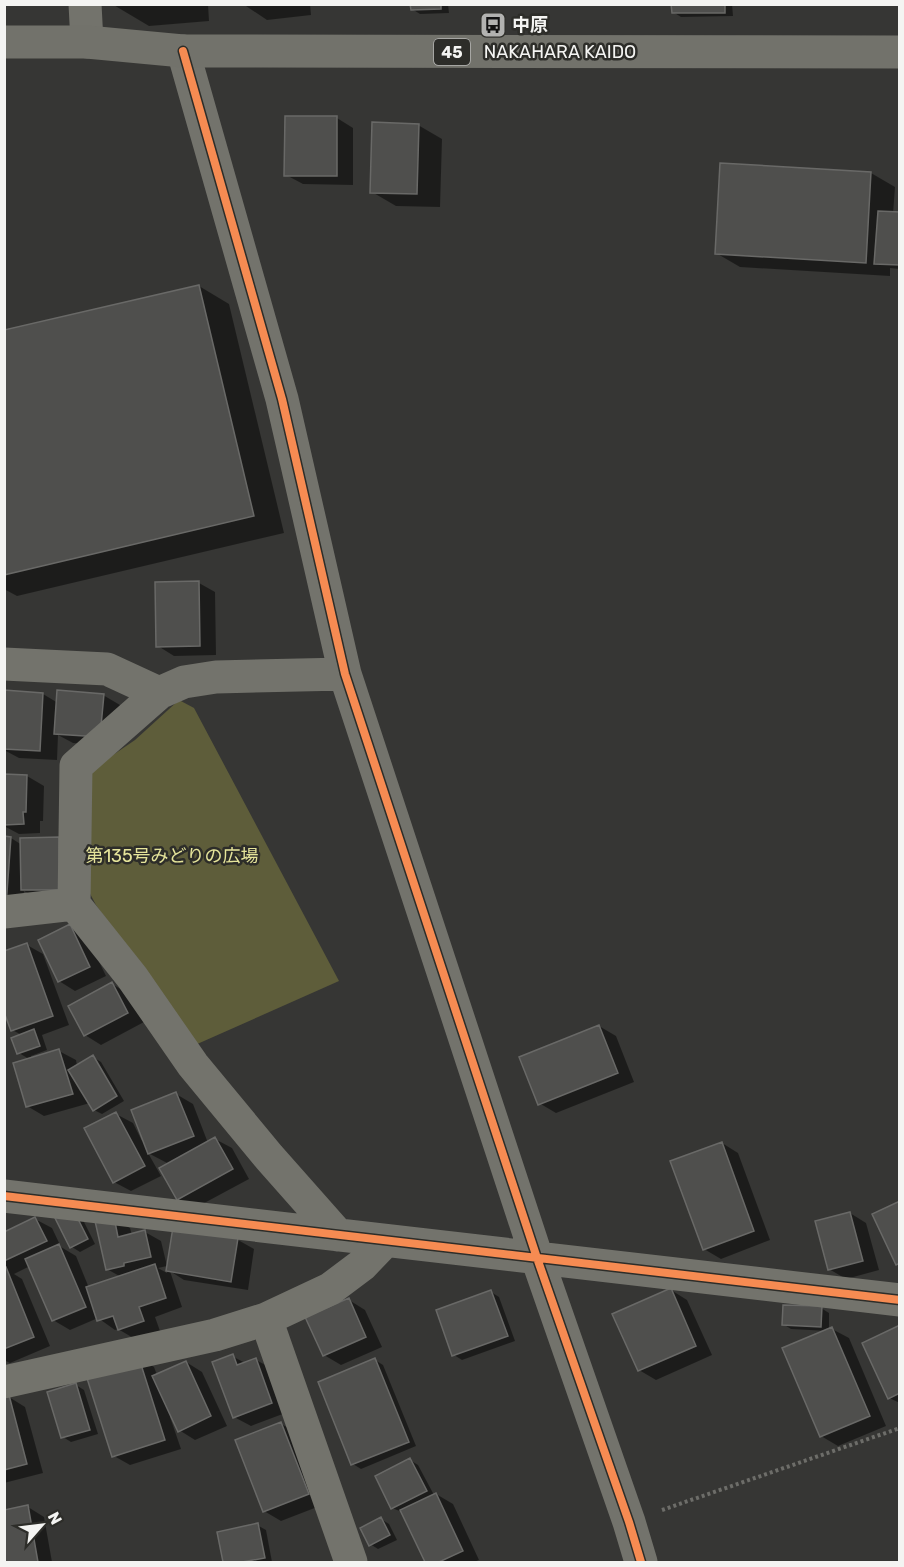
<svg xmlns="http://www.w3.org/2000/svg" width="904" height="1567" viewBox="0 0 904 1567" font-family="Rubik,'Noto Sans JP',sans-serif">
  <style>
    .green { fill: #5e5d3a }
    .shadow { fill: #0007 }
    .building { fill: #4f4f4d; stroke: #696967; stroke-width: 1.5 }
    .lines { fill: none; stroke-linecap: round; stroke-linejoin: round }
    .path { stroke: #6d6d69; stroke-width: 4; stroke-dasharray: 3 3; stroke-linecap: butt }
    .minor { stroke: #73736c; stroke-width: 33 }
    .major { stroke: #72726b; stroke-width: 33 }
    .cycleway-casing { stroke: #2d2d29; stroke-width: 11 }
    .cycleway { stroke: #f68b52; stroke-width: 8 }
    .labels { text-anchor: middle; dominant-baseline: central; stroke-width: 5; stroke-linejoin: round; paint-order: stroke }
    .shield { fill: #2d2d29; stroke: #b8b8b6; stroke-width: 1.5 }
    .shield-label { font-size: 16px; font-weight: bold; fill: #f4f4f2 }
    .poi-label { font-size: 18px; font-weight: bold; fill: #f4f4f2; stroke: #2d2d29; text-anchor: start }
    .street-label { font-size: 18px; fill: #f4f4f2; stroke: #2d2d29 }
    .park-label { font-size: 18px; fill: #e5e49a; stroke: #2d2d29 }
  </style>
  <rect width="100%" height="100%" fill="#363634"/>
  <path class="green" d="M179,700L194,708L339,981L195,1045L96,905L85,884L88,772L135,740Z"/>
  <path class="shadow" d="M112,4H208L209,21L149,26Z
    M243,4H310L311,15L267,20Z
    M412,4H448L449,13L420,14L412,9Z
    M673,4H732L733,16L681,17L673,12Z
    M337,118L353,128V185L303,184L286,175Z
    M418,125L442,139L440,207L396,206L372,192Z
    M871,173L895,187L893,214H900V269L890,268V276L740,267L716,253Z
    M199,286L229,304L284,533L17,596L4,589V332Z
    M199,583L215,592L216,655L174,656L158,646Z
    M5,692L43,694L58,703L103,695L120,705L117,746L73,743L58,735L57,760L19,758L4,750Z
    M4,776H27L44,786L43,821H40V833L19,834L4,826Z
    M11,838L22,845L76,899H39L24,891L22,915L4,913Z
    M70,926L86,935L106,976L75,991L59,981Z
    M27,945L43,954L69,1025L42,1035L47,1050L31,1056L32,1059L59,1051L76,1060L77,1066L93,1057L101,1062L124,1101L102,1114L94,1110L90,1103L44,1116L27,1106L29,1059L19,1053L22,1035L12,1030Z
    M112,984L129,994L144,1022L101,1045L85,1035Z
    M599,1026L616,1036L634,1082L556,1113L539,1103Z
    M176,1094L193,1104L208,1143L215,1139L232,1148L249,1179L195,1208L178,1199L169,1164L148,1153L161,1176L131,1191L114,1182L116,1114L133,1123L142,1141Z
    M722,1143L738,1153L770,1240L721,1259L704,1249Z
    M850,1213L866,1223L879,1270L846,1279L829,1269Z
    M81,1216L95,1244L80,1252L72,1247L57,1219Z
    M35,1219L52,1228L61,1247L76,1256L89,1288L121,1277L107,1269L114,1219L130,1228L132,1235L145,1232L161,1241L167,1266L158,1268L167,1273L174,1229L238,1240L254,1249L248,1290L184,1280L170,1271L182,1307L155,1317L160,1331L135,1339L118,1329L115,1330L98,1318L70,1330L53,1320L30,1266L14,1274L22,1279L50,1346L10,1363L4,1360V1234Z
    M671,1290L687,1300L712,1355L656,1380L639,1370Z
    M491,1292L499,1297L515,1341L462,1360L454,1355Z
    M349,1300L365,1310L382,1347L341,1365L324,1355Z
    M821,1308L829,1313V1330L832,1329L849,1338L886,1426L838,1446L821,1436L828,1331L791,1329L783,1324Z
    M900,1327V1403L889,1398Z
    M232,1356L245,1363L256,1360L273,1369L288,1412L251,1426L234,1417Z
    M138,1357L154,1367L157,1375L186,1362L202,1372L227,1426L195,1440L179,1430L172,1416L170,1417L181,1449L130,1465L114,1456Z
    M375,1360L383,1365L416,1446L361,1469L353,1464L320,1383Z
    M76,1385L84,1390L98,1434L71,1442L63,1437Z
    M9,1397L25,1407L43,1473L4,1483V1398Z
    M281,1424L298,1433L325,1504L281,1521L264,1511Z
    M410,1460L418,1465L434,1495L436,1494L453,1504L479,1560L474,1562H427L402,1512L392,1508Z
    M28,1507L44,1517L52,1562H4V1511Z
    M381,1519L389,1524L397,1540L378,1549L370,1544Z
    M257,1525L266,1530L272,1562H225L218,1533Z"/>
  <path class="building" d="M410,4H441V9L411,10Z
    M671,4H725V13H672Z
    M285,116H337V176H284Z
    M372,122L419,124L417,194L370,193Z
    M720,163L871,172L866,263L715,254Z
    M878,211L900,212V265L874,264Z
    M199,285L254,516L4,575V330Z
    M199,581L200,646L156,647L155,582Z
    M4,690L43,693L40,751L4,749Z
    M57,690L104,694L100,737L54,734Z
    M4,774L27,775L26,812H23L24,824L4,825Z
    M4,836L11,837L6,906H4Z
    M59,837V890H21L20,838Z
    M70,924L90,967L58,982L38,940Z
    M27,943L53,1016L11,1031L4,1012V951Z
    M112,982L128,1013L84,1036L68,1006Z
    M599,1025L618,1073L538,1105L519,1057Z
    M34,1029L40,1046L17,1054L11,1038Z
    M59,1049L73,1094L26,1107L13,1063Z
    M93,1055L117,1096L93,1111L68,1070Z
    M176,1092L194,1136L148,1154L131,1110Z
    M116,1112L145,1166L113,1183L84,1128Z
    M215,1137L233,1169L177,1200L159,1168Z
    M722,1142L754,1231L703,1250L670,1161Z
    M900,1201V1263L896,1265L872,1214Z
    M73,1209L88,1239L70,1248L55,1218Z
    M850,1212L863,1261L828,1270L815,1221Z
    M35,1217L47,1241L4,1261V1232Z
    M114,1217L118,1237L145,1230L151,1257L124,1263V1266L106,1270L95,1221Z
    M173,1227L238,1238L231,1282L166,1271Z
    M59,1244L86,1307L52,1321L25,1259Z
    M155,1264L166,1298L139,1307L144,1321L118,1330L113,1316L97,1321L86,1287Z
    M6,1267L34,1337L4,1349V1268Z
    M671,1288L696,1346L638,1371L612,1314Z
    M491,1290L508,1336L452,1356L436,1310Z
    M349,1298L366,1337L323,1356L305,1317Z
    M783,1305L822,1306L821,1327L782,1325Z
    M900,1325V1393L888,1399L862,1343Z
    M832,1327L870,1416L820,1437L782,1348Z
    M233,1354L237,1365L256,1358L272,1403L233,1418L212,1362Z
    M138,1355L165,1440L112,1457L85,1372Z
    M375,1358L409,1442L351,1465L318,1382Z
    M186,1361L211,1416L178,1432L152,1376Z
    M76,1383L90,1430L61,1438L47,1392Z
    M9,1395L27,1464L4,1470V1397Z
    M281,1422L309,1494L263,1512L235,1440Z
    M410,1458L427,1491L391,1509L375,1476Z
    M436,1493L463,1551L439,1562H425L400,1510Z
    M28,1505L38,1562H4V1510Z
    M381,1517L390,1535L369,1546L360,1528Z
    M258,1523L265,1558L242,1562H223L217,1532Z"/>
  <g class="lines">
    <path class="path" d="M662,1510L900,1428"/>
    <path class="minor" d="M85,4L87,42
      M183,51L282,399L345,674L537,1258L629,1522L641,1562
      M4,664L107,669L159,693L184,682L216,677L345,674
      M159,693L76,766L74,904L132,977L193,1065L269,1157L338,1235
      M4,912L74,904
      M4,1196L900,1300
      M266,1319L351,1562
      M4,1382L215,1335L266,1319L330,1289L362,1265L385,1241"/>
    <path class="major" d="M4,42H87L183,51L900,52"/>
    <g class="cycleway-casing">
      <path id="cycleway" d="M183,51L282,399L345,674L537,1258L629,1522L641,1562
        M4,1196L900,1300"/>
    </g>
    <use href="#cycleway" class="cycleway"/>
  </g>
  <defs>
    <g id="bus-square" transform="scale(1.35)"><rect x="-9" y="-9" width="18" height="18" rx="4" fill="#b2b2b0" stroke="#2d2d29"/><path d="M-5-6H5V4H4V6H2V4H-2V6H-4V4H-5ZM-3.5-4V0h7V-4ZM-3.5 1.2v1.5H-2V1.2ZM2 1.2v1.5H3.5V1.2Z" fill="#111"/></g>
  </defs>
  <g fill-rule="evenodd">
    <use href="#bus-square" x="493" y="25"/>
  </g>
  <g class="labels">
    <rect class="shield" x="434" y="39" width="36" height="26" rx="4.5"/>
    <g class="shield-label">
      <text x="452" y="52">45</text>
    </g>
    <g class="poi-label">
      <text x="512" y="25">中原</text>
    </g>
    <g class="street-label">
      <text x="560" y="52">NAKAHARA KAIDO</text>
    </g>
    <g class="park-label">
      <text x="172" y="856">第135号みどりの広場</text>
    </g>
  </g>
  <rect width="904" height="1567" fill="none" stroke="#f4f4f2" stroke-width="12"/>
  <g transform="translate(42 1525) rotate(62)" stroke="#2d2d29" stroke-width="4.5" paint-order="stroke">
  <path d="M0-4.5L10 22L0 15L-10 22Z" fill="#f4f4f2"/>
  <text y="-9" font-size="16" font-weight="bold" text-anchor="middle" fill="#f4f4f2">N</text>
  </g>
</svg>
